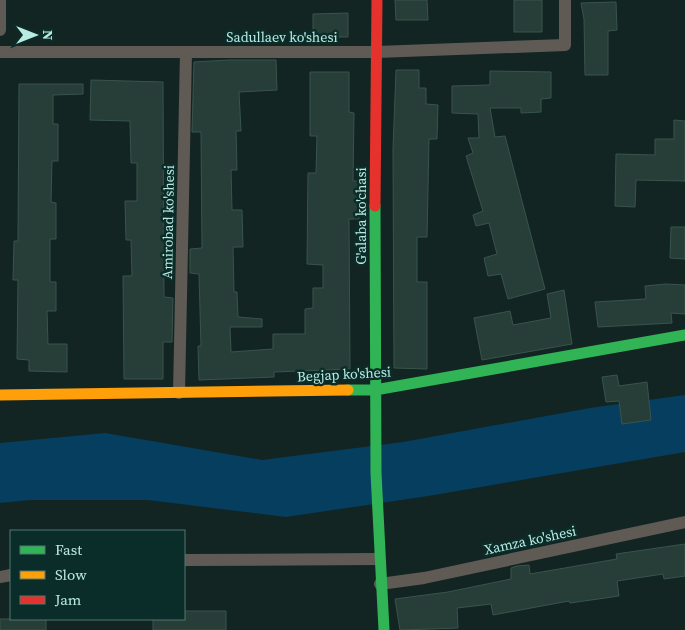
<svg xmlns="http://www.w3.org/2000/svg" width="685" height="630" viewBox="0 0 685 630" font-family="'Source Serif 4',serif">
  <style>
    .water { fill: #063e5f }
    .building { fill: #273d38; stroke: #38544d }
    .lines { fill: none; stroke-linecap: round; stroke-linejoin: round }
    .street { stroke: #5f5b54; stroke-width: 12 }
    .fast { stroke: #30b455; stroke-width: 11 }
    .slow { stroke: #ff9f0a; stroke-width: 11 }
    .jam { stroke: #e5322d; stroke-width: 11 }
    .labels { text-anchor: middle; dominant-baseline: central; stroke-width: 5; stroke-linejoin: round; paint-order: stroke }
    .street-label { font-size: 14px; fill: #bbeae3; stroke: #0b2d29 }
  </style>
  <rect width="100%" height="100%" fill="#132523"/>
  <path class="water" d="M685,395V452L428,496L286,517L148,500H30L0,503V443L105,433L262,460L403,442L590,408Z"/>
  <path class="building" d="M395,0H427L428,20H396Z
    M514,0H542V32H514Z
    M616,2L617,30L608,31V75H585L584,19L581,3Z
    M348,13V37H313V14Z
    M229,60H276L277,90L239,92L241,131H236L237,170H231L232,210H242L243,247H233L234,292H237L238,317L262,319V327H230L231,352L273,349V334H305V309L313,308V288H323V265L307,264L308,173H316L317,136H310V72H349V112L354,113L353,181H362L359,219H349L350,369L274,372V377L199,380L198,346H201L199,274L190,273V249L202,248L201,132H192L194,62Z
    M396,70H419V88H426V104L438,105L437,139H429L427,237H417V282H427V369L394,368L393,149Z
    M490,71L551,72V98L541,99V112L521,113V108H490L495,137L505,136L545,289L508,299L501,274L488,276L484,258L497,254L489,223L476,226L473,215L483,211L466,156L473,153L468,138H479L478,114L452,113V86L490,85Z
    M91,80L163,82L164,297L173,298L172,342H163V379H124L123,276H132L131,240H126L125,201H137V163H131L130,121L90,120Z
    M19,84H83V94L53,95V124H58V161H52L51,202L56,203V239H50V282H56V311H47L48,344H67V372L29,371V360L17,359L18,280H13L14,241H18Z
    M674,120L685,121V181L636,180L635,207L615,206L616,154L655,155V139H674Z
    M671,227H685V259L670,258Z
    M666,284L685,285V314L671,313L672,323L598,327L595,302L646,299L645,286Z
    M564,290L572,344L482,360L474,318L510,311L513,325L551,318L547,294Z
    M617,375L619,386L647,382L651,420L622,424L619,401L606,402L602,377Z
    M685,544V576L664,579L663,574L617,581L619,596L570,603L569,601L493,615L491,604L457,608L458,628L400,630L395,599L448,592L511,579V568L517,566L529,565L530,574L617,559L616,554Z
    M184,611H226V630H153V619H184Z
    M0,619H46V630H0Z"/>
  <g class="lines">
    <path class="street" d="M0,30V0
      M0,52H377L565,45V0
      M179,393L186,52
      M184,560L378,559
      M0,577L11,575
      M380,584L424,578L685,522"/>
    <path class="fast" d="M375,206L376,473L384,630
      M348,390H375L685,335"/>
    <path class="slow" d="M0,395L348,390"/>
    <path class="jam" d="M375,206L377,0"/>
  </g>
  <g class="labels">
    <g class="street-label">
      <text x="282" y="37">Sadullaev ko'shesi</text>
      <text transform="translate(361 216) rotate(-90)">G'alaba ko'chasi</text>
      <text transform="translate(168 222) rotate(-89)">Amirobad ko'shesi</text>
      <text transform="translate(344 374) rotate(-3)">Begjap ko'shesi</text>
      <text transform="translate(530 540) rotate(-12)">Xamza ko'shesi</text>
    </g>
  </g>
  <rect x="10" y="530" width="175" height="90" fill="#0b2d29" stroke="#517973"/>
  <rect x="20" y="546" width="25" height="8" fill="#30b455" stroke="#517973"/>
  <text x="55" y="555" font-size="15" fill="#bbeae3">Fast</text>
  <rect x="20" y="571" width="25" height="8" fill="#ff9f0a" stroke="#517973"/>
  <text x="55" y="580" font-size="15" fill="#bbeae3">Slow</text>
  <rect x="20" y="596" width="25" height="8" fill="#e5322d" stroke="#517973"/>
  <text x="55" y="605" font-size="15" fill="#bbeae3">Jam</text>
  <g transform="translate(35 35) rotate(90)" stroke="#0b2d29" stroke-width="4" paint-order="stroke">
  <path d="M0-4L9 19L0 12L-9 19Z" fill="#bbeae3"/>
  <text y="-8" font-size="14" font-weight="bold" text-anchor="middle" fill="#bbeae3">N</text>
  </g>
</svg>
